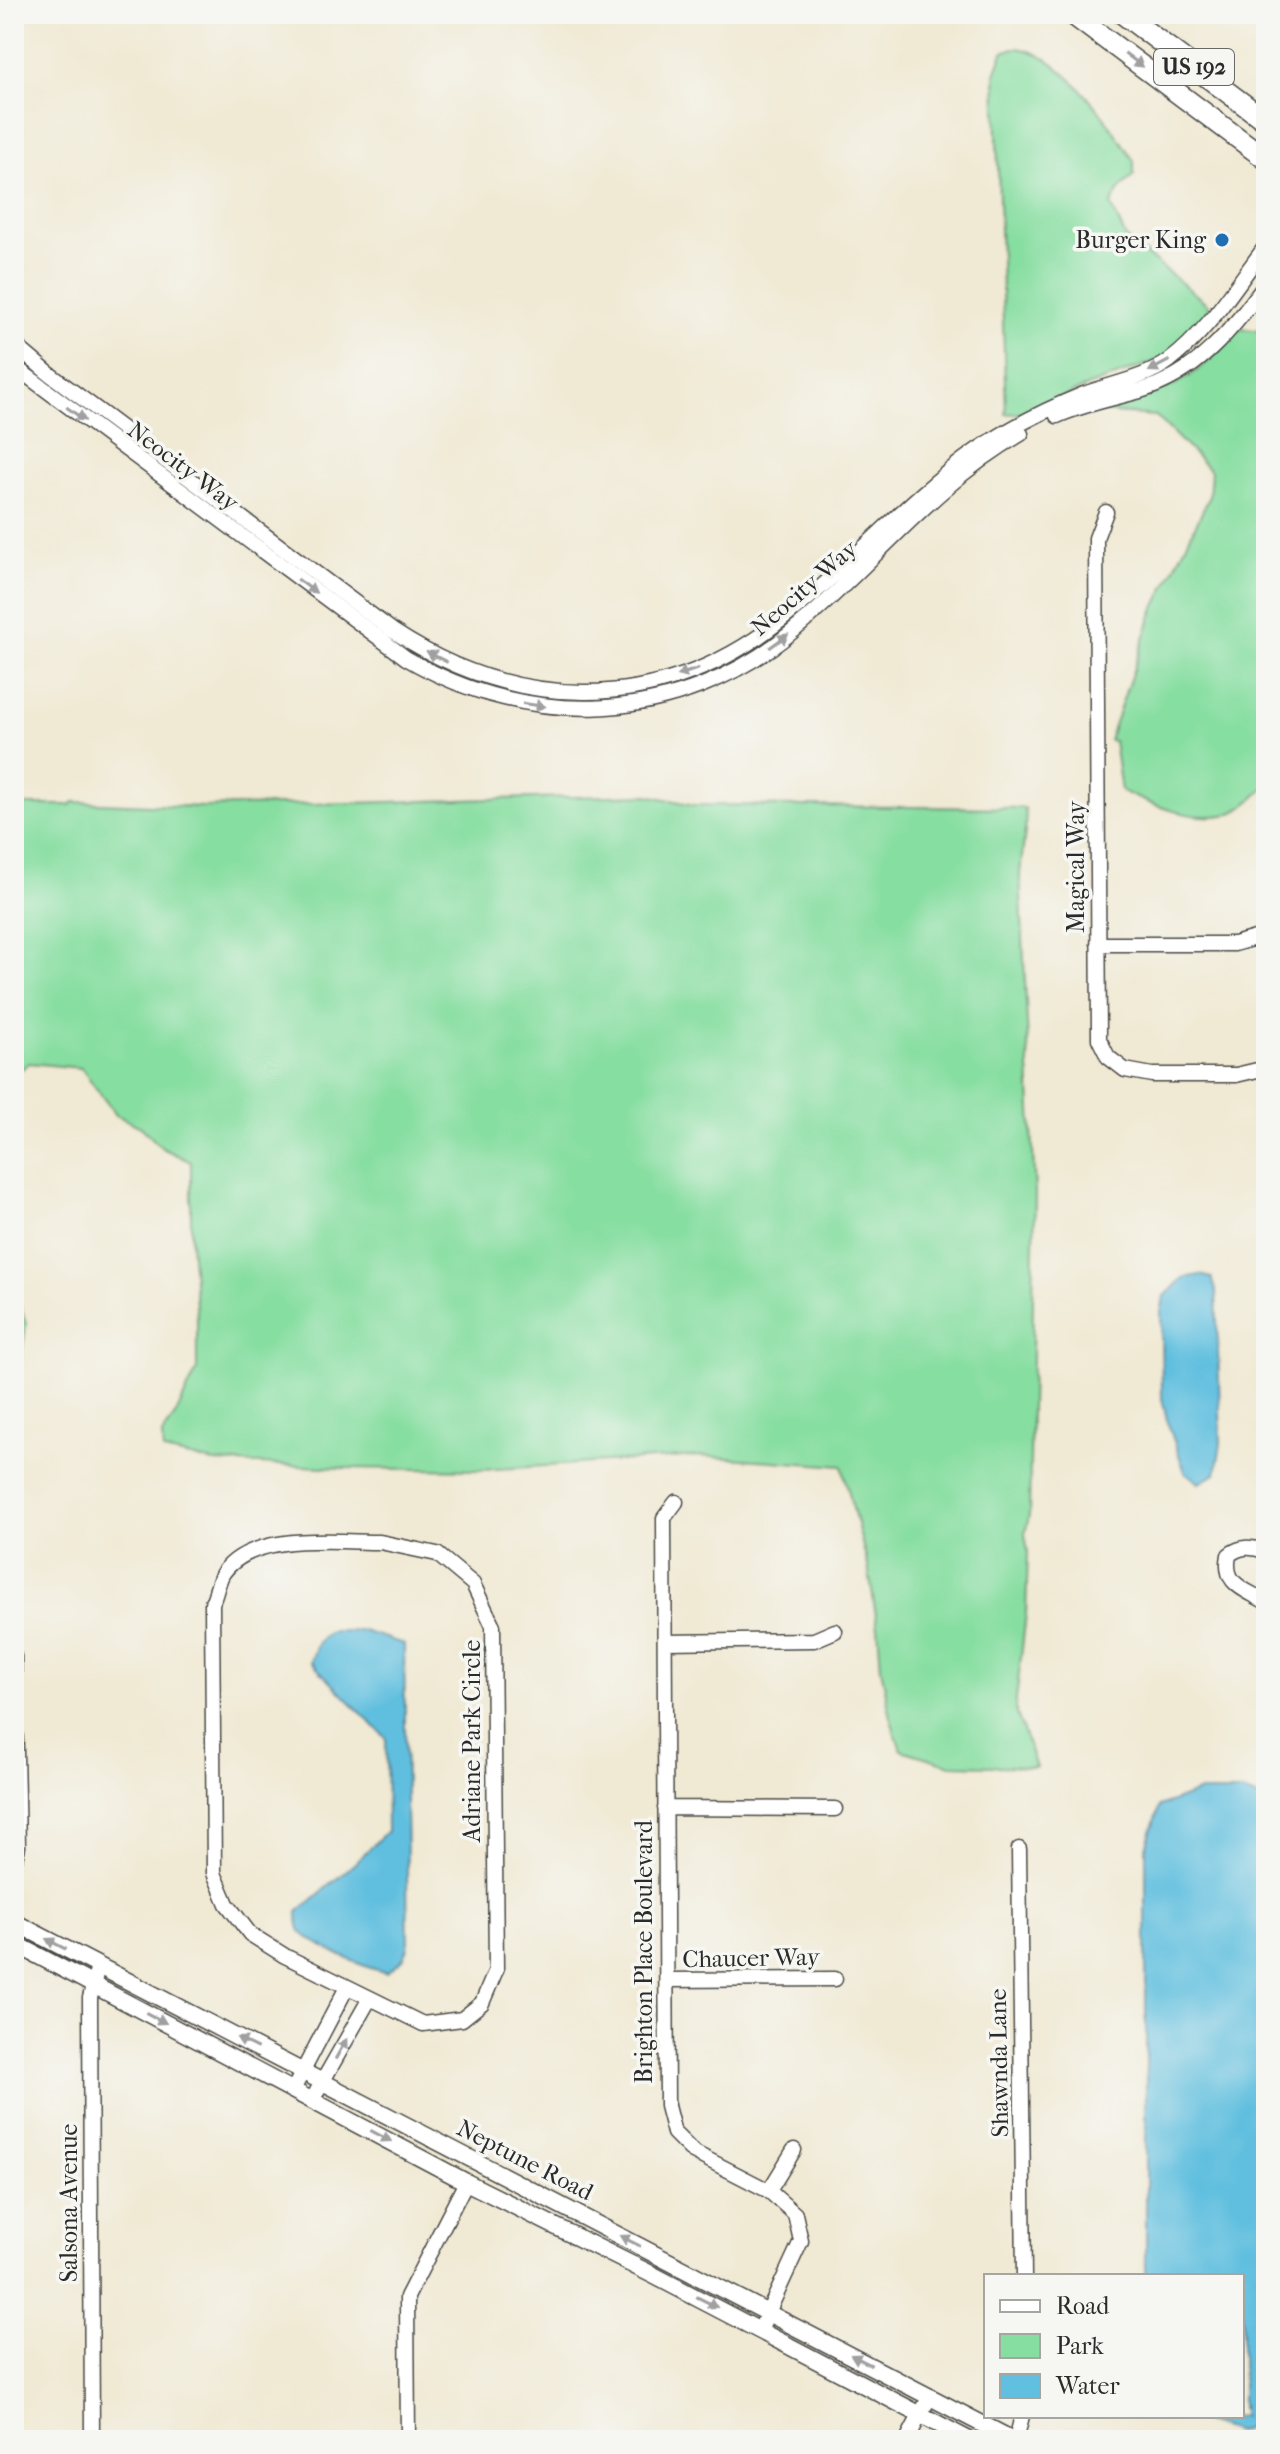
<svg xmlns="http://www.w3.org/2000/svg" width="1280" height="2454" viewBox="0 0 1280 2454" font-family="'IM FELL French Canon',serif">
  <style>
    .green { fill: #87dea1; stroke: #598466; stroke-width: 2 }
    .water { fill: #61bfdf; stroke: #467585; stroke-width: 2 }
    .lines { fill: none; stroke-linecap: round; stroke-linejoin: round }
    .minor-casing { stroke: #494844; stroke-width: 17 }
    .major-casing { stroke: #494844; stroke-width: 19 }
    .highway-casing { stroke: #494844; stroke-width: 23 }
    .minor { stroke: #fff; stroke-width: 14 }
    .major { stroke: #fff; stroke-width: 16 }
    .highway { stroke: #fff; stroke-width: 20 }
    .oneway { fill: #a0a0a0 }
    .poi-dot { fill: #1f6fb2; stroke: #f6f6f2; stroke-width: 3 }
    .labels { text-anchor: middle; dominant-baseline: central; stroke-width: 7; stroke-linejoin: round; paint-order: stroke }
    .shield { fill: #f6f6f2; stroke: #686867; stroke-width: 2 }
    .shield-label { font-size: 22px; font-weight: bold; fill: #2b2b2b }
    .poi-label { font-size: 24px; fill: #2b2b2b; stroke: #f6f6f2; text-anchor: end }
    .street-label { font-size: 24px; fill: #2b2b2b; stroke: #f6f6f2 }
  </style>
  <rect width="100%" height="100%" fill="#f6f6f2"/>
  <filter id="ink" filterUnits="userSpaceOnUse"><feTurbulence type="fractalNoise" baseFrequency=".0125" numOctaves="2"/><feDisplacementMap in="SourceGraphic" scale="16" xChannelSelector="R" yChannelSelector="G"/><feConvolveMatrix kernelMatrix="1 2 1 2 8 2 1 2 1" color-interpolation-filters="sRGB"/></filter>
  <filter id="wash" filterUnits="userSpaceOnUse"><feTurbulence type="fractalNoise" baseFrequency=".006" numOctaves="4" result="noise"/><feDisplacementMap in="SourceGraphic" scale="32" xChannelSelector="R" yChannelSelector="G"/><feGaussianBlur stdDeviation="1.8" result="paint"/><feColorMatrix in="noise" values="0 0 0 0 0 0 0 0 0 0 0 0 0 0 0 0 0 1.4 0 .05"/><feComposite in="paint" operator="in"/></filter>
  <g filter="url(#wash)">
    <rect width="100%" height="100%" fill="#f0e9d3"/>
    <path class="green" d="M1014,48C1059,48 1112,126 1134,161V174L1118,191L1111,205L1126,238L1211,307L1187,338L1164,358L1084,388L1027,413L1006,414L995,74L1003,52Z
      M1238,329L1266,331V786C1256,795 1244,809 1231,813C1198,824 1152,805 1121,791L1114,741L1109,740L1154,610L1209,498L1211,471L1156,416L1086,411C1117,402 1155,397 1183,380C1205,367 1222,348 1238,329Z
      M647,795L694,805L1025,808L1026,822L1020,874L1035,1194L1029,1515L1025,1534L1028,1552L1026,1614L1015,1708L1036,1767L951,1765L901,1750L892,1723L881,1668L878,1628L868,1566L842,1466L699,1456L481,1470L345,1468L214,1462L163,1451L162,1435L176,1414L197,1370V1318L191,1243V1162L162,1148L141,1127L116,1115L81,1068L29,1063L14,1075V805H70L74,802L202,807Z
      M14,1300H18L26,1324L14,1405Z"/>
    <path class="water" d="M1200,1275L1212,1278L1216,1291L1221,1443L1216,1474L1199,1483L1185,1472L1168,1424L1162,1399L1161,1312L1164,1297L1183,1278Z
      M334,1631H363L404,1644L408,1948L403,1959L387,1972C371,1971 311,1944 301,1931C298,1926 298,1918 298,1912L355,1863L387,1831L386,1738L311,1662C315,1647 318,1636 334,1631Z
      M1197,1792H1242L1266,1800V2422L1237,2432L1186,2416H1242V2276H1146V1847L1159,1807Z"/>
  </g>
  <g filter="url(#ink)">
    <g class="lines">
      <g class="minor-casing">
        <path id="minor" d="M14,344L47,372L393,631C516,712 657,715 776,624C847,571 904,501 977,450C1011,427 1047,409 1084,394C1111,384 1146,378 1169,361C1208,332 1236,285 1266,246
          M14,366L406,658C530,731 679,725 792,632C870,568 932,485 1021,434
          M1057,416C1084,404 1112,399 1140,391C1198,374 1231,330 1266,284
          M1106,512L1096,538L1099,1039L1108,1057L1125,1070L1152,1075H1236L1266,1068
          M1098,944H1234L1266,935
          M676,1502L664,1518L667,2106L674,2133L693,2152L769,2191L795,2214L801,2241L760,2330
          M380,1542L437,1554L473,1584L493,1626L496,1970L482,2003L462,2019L423,2024L285,1956L250,1934L227,1904L214,1873L212,1603C216,1595 218,1581 223,1573C253,1531 335,1542 380,1542Z
          M1266,1551C1251,1547 1242,1545 1229,1555C1223,1585 1243,1588 1266,1602
          M665,1642L814,1640L835,1631
          M14,1656L18,1847L14,1863
          M665,1808L835,1809
          M1019,1849L1024,2276
          M668,1980L835,1979
          M293,2090L347,1987
          M312,2100L370,1998
          M769,2191L794,2150
          M92,2440L90,1998L98,1966
          M408,2440L407,2297L466,2182
          M907,2440L930,2396
          M1016,2440L1022,2416"/>
      </g>
      <g class="major-casing">
        <path id="major" d="M14,1922L1013,2440
          M14,1943L466,2182L653,2275L969,2440"/>
      </g>
      <g class="highway-casing">
        <path id="highway" d="M1072,14L1266,159
          M1123,14L1266,121"/>
      </g>
      <use href="#minor" class="minor"/>
      <use href="#major" class="major"/>
      <use href="#highway" class="highway"/>
    </g>
    <defs><path id="oneway-solid" d="M-6-.8H1V-3.2L6.5 0L1 3.2V.8H-6Z" transform="scale(2)"/></defs>
    <g class="oneway">
      <use href="#oneway-solid" transform="translate(1134 60) rotate(37)"/>
      <use href="#oneway-solid" transform="translate(1159 366) rotate(152)"/>
      <use href="#oneway-solid" transform="translate(76 414) rotate(36)"/>
      <use href="#oneway-solid" transform="translate(307 586) rotate(36)"/>
      <use href="#oneway-solid" transform="translate(779 641) rotate(-36)"/>
      <use href="#oneway-solid" transform="translate(437 657) rotate(-153)"/>
      <use href="#oneway-solid" transform="translate(688 672) rotate(162)"/>
      <use href="#oneway-solid" transform="translate(534 705) rotate(8)"/>
      <use href="#oneway-solid" transform="translate(56 1944) rotate(-152)"/>
      <use href="#oneway-solid" transform="translate(156 2018) rotate(28)"/>
      <use href="#oneway-solid" transform="translate(247 2043) rotate(-153)"/>
      <use href="#oneway-solid" transform="translate(341 2049) rotate(-61)"/>
      <use href="#oneway-solid" transform="translate(381 2136) rotate(28)"/>
      <use href="#oneway-solid" transform="translate(630 2241) rotate(-153)"/>
      <use href="#oneway-solid" transform="translate(707 2302) rotate(27)"/>
      <use href="#oneway-solid" transform="translate(861 2360) rotate(-153)"/>
    </g>
  </g>
  <circle class="poi-dot" cx="1222" cy="240" r="8"/>
  <g class="labels">
    <rect class="shield" x="1154" y="49" width="80" height="36" rx="6"/>
    <g class="shield-label">
      <text x="1194" y="67">US 192</text>
    </g>
    <g class="poi-label">
      <text x="1206" y="240">Burger King</text>
    </g>
    <g class="street-label">
      <text transform="translate(183 466) rotate(37)">Neocity Way</text>
      <text transform="translate(804 588) rotate(-41)">Neocity Way</text>
      <text transform="translate(1076 867) rotate(-90)">Magical Way</text>
      <text transform="translate(472 1741) rotate(-90)">Adriane Park Circle</text>
      <text transform="translate(644 1952) rotate(-90)">Brighton Place Boulevard</text>
      <text transform="translate(751 1958) rotate(-1)">Chaucer Way</text>
      <text transform="translate(999 2063) rotate(-91)">Shawnda Lane</text>
      <text transform="translate(525 2160) rotate(27)">Neptune Road</text>
      <text transform="translate(69 2203) rotate(-90)">Salsona Avenue</text>
    </g>
  </g>
  <rect width="1280" height="2454" fill="none" stroke="#f6f6f2" stroke-width="48"/>
  <rect x="984" y="2274" width="260" height="144" fill="#f6f6f2" stroke="#a5a5a2" stroke-width="2"/>
  <rect x="1000" y="2300" width="40" height="12" fill="#ffffff" stroke="#a5a5a2" stroke-width="2"/>
  <text x="1056" y="2314" font-size="24" fill="#2b2b2b">Road</text>
  <rect x="1000" y="2334" width="40" height="24" fill="#87dea1" stroke="#a5a5a2" stroke-width="2"/>
  <text x="1056" y="2354" font-size="24" fill="#2b2b2b">Park</text>
  <rect x="1000" y="2374" width="40" height="24" fill="#61bfdf" stroke="#a5a5a2" stroke-width="2"/>
  <text x="1056" y="2394" font-size="24" fill="#2b2b2b">Water</text>
</svg>
